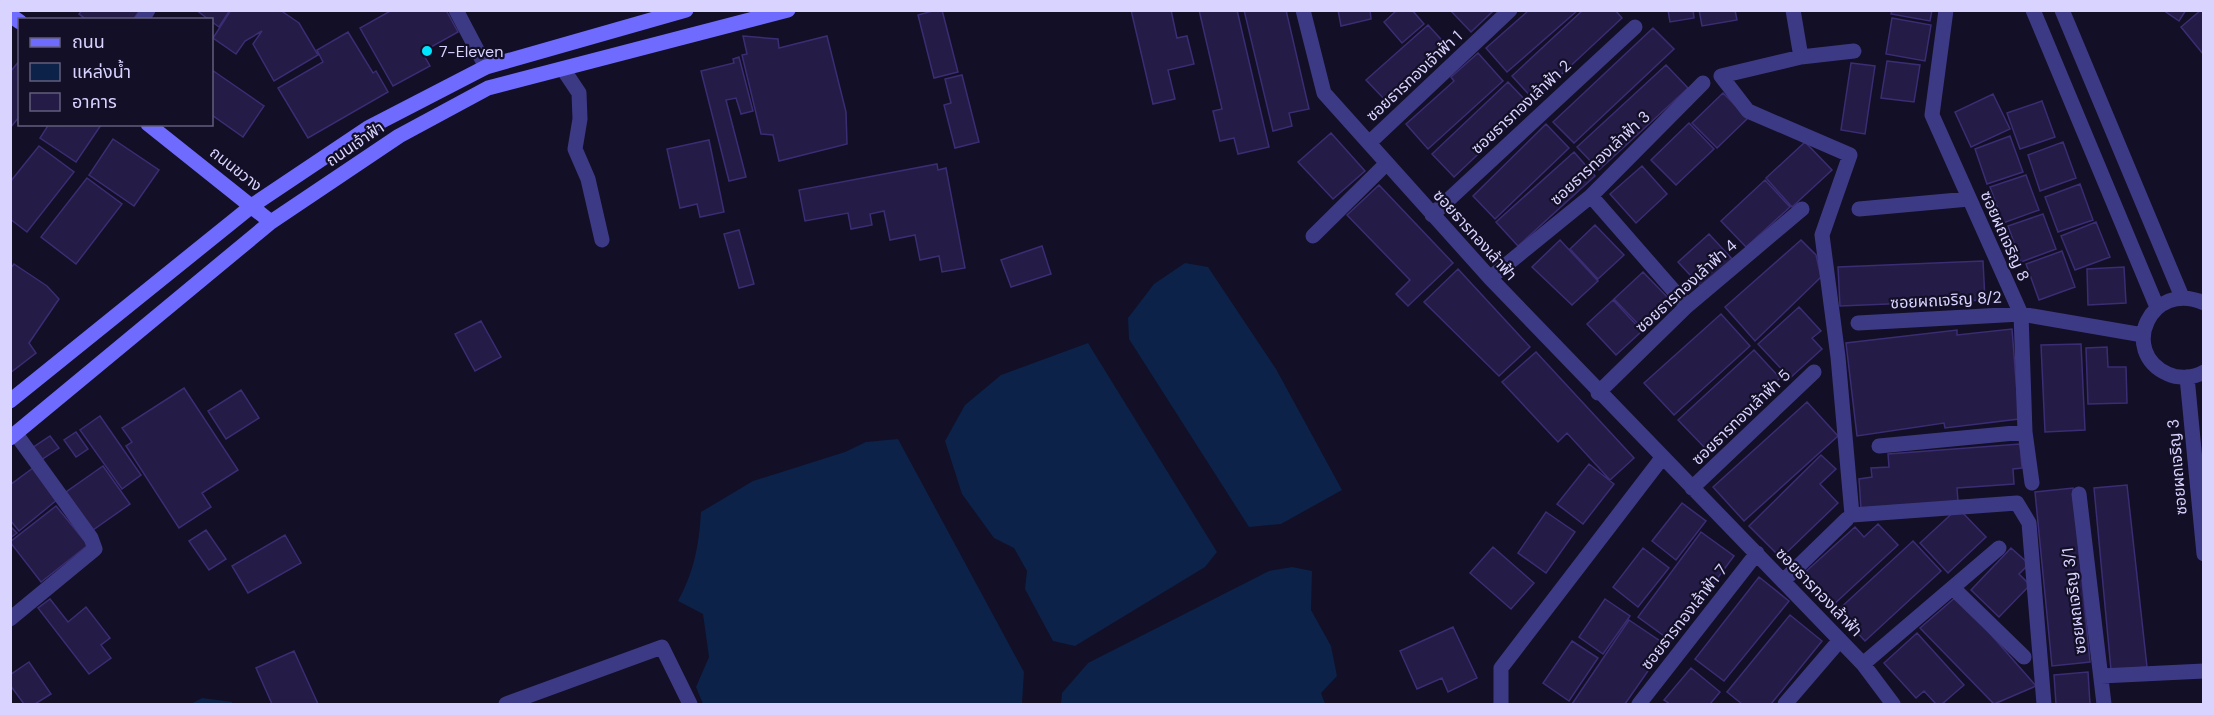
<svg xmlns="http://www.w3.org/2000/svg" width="2214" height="715" viewBox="0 0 2214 715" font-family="'DM Sans','Noto Sans Thai',sans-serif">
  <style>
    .water { fill: #0c2248 }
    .building { fill: #241b47; stroke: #3b2d73; stroke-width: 1.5 }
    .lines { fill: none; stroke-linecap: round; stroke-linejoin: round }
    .minor { stroke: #3d3a85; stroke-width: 15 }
    .secondary { stroke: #6f6bff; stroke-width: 15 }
    .poi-dot { fill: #00e5ff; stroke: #130f26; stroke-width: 2 }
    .labels { text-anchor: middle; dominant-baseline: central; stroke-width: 4.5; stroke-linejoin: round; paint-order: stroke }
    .poi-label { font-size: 16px; fill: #d9d4ff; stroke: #130f26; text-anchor: start }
    .street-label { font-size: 16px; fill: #d9d4ff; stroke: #130f26 }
  </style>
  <rect width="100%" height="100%" fill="#130f26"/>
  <path class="water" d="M1185,263L1208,267L1276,369L1342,490L1281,524L1249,527L1129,339L1128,318L1154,284Z
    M1088,343L1217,552L1205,567L1075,646L1053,641L1025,589L1027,571L1014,548L994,538L962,494L945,441L965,405L1001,375Z
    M898,439L1024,672L1022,704H703L696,687L709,657L703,614L678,601C694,572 699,545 701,512L753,481L845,452L866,442Z
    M1292,567L1312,571L1311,610L1331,646L1337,676L1321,693L1325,704H1061L1062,693L1088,663L1269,571Z
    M202,698L232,702L233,704H191Z"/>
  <path class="building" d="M82,10H140L133,20H87L79,14Z
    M196,10H230L219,27Z
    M231,10H280L299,23L318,55L274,81L253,44L262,31L245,41L236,54L213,38Z
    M392,10H446L458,32L422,52L430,66L393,86L360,28Z
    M936,10H942L958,72L934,78L918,15Z
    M1131,10H1171L1177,38L1187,36L1194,64L1168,70L1175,99L1153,104Z
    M1199,10H1237L1269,147L1238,154L1234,138L1220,141L1213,111L1222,109Z
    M1244,10H1286L1309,109L1289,113L1292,126L1273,131Z
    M1338,10H1370L1371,19L1341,26Z
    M1397,10H1412L1424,24L1402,43L1384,22Z
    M1450,10H1491L1492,12L1471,32Z
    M1529,10H1578L1507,72L1486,48Z
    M1583,10H1615L1622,18L1534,100L1512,76Z
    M1668,10H1693L1694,18L1670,22Z
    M1699,10H1735L1737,20L1702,26Z
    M1892,10H1932L1930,21L1891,14Z
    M2163,10H2186L2179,21Z
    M2201,10H2204L2203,54L2181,27Z
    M1892,18L1931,25L1925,61L1886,54Z
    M1428,25L1449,48L1388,103L1366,80Z
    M1653,28L1674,49L1574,143L1553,122Z
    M348,32L373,73L376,71L388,92L308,138L278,88L323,62L317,50Z
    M743,36L778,39L779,48L827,36L846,112L847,144L779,161L773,135L761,134L742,55L747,54Z
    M1478,53L1503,81L1428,149L1406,124L1454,81L1451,77Z
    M739,57L753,111L741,114L736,98L726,100L746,177L729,181L701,71L734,63L733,59Z
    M20,60V116L10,128V72Z
    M1887,61L1920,65L1914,102L1881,98Z
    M1851,63L1875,66L1865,134L1841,130Z
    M1666,65L1688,88L1599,170L1577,147Z
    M212,70L264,106L243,137L212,115Z
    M962,75L979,142L955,148L944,105L951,103L945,79Z
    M1508,82L1530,105L1454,177L1432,154Z
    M1723,93L1748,118L1717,148L1692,123Z
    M1993,94L2010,129L1971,147L1955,112Z
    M2042,101L2055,137L2020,149L2007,113Z
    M1689,123L1714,149L1676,185L1651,160Z
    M49,124H100L101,125L76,162L40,138Z
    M1546,124L1569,148L1495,219L1473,196Z
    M1331,133L1365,171L1333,199L1298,162Z
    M2010,136L2023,172L1987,184L1975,149Z
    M113,139L159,170L134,206L89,175Z
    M709,140L724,212L700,217L697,204L680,208L667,149Z
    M1805,142L1832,170L1792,207L1766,178Z
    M2063,142L2076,178L2040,191L2028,155Z
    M39,146L74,172L27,232L10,219V182Z
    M1574,152L1595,176L1518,246L1496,222Z
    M937,164L938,170L946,168L965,268L942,272L939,256L920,260L915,235L890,240L884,211L870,214L872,225L851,229L848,213L805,221L799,190Z
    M1642,166L1667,194L1636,223L1610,194Z
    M2026,175L2039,210L2003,223L1990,187Z
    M87,178L122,204L76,264L41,237Z
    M1765,180L1790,207L1746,247L1721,221Z
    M2080,184L2093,220L2058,232L2045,197Z
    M1379,185L1453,263L1408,306L1396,294L1410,280L1347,215Z
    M2043,214L2056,249L2021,262L2008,226Z
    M2096,222L2110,257L2075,270L2061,236Z
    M1595,225L1624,255L1598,279L1570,249Z
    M739,230L754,284L739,288L724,234Z
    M1709,234L1734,261L1703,289L1678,262Z
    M1560,240L1598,281L1572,305L1532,267Z
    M1801,240L1816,255L1821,277L1755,341L1725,307Z
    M1042,246L1051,274L1011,287L1001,260Z
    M2062,251L2075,287L2039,300L2026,264Z
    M1983,261L1985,300L1840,306L1838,267Z
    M14,264L47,286L59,299L29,343L36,353L10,373V269Z
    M2124,267L2126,303L2088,305L2087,269Z
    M1458,269L1530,347L1499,376L1424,302Z
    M1643,272L1673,303L1644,330L1614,299Z
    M1613,300L1642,331L1616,355L1587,324Z
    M1799,307L1821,331L1812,338L1822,349L1790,378L1758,344Z
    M1721,314L1750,346L1674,415L1644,383Z
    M481,321L501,357L475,371L455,334Z
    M2012,329L2019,419L1945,428L1944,423L1857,436L1846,343L1957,330V335Z
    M2081,344L2085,430L2045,432L2041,345Z
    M2107,347L2108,367H2126L2127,403L2088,404L2086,348Z
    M1754,350L1780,378L1705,448L1678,420Z
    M1536,352L1634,458L1610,480L1567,433L1558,442L1502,382Z
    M184,388L238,470L202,493L211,507L179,528L126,446L132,442L122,428Z
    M241,390L259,418L226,439L208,411Z
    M1807,402L1838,436L1744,521L1713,487Z
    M100,416L141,475L122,489L80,430Z
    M76,432L88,449L76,457L64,440Z
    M50,436L59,448L41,460L32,448Z
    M2020,444L2022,468L2013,469L2014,484L1957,488L1958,501L1861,509L1859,479L1872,477L1871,468L1889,467L1888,454Z
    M1821,455L1836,469L1820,484L1838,503L1781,558L1749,526Z
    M1589,464L1614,484L1583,524L1557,504Z
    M103,466L130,504L93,530L66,492Z
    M33,468L58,499L19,531L10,520V485Z
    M2127,485L2147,667L2111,670L2094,488Z
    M2073,488L2090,662L2052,666L2035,492Z
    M1682,503L1706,521L1676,560L1652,541Z
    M56,506L88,545L41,582L10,542Z
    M1958,508L1986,537L1948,573L1920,543Z
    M1546,512L1575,532L1546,573L1518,553Z
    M1878,524L1898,545L1831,607L1802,575L1855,527L1864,537Z
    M10,526L17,533L10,538Z
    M206,530L226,559L209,570L189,541Z
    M1701,532L1734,556L1671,641L1638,617Z
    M285,535L301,563L248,593L232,566Z
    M1913,541L1941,571L1865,641L1837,611Z
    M1493,547L1534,583L1511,609L1470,573Z
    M1643,548L1669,568L1638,607L1613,587Z
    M2011,548L2029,564L2019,574L2030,585L1999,617L1971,590Z
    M1759,577L1789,601L1724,681L1695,659Z
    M1957,596L2036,686L1994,704L1920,628Z
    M50,599L68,622L86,607L110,638L101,645L111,658L89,674L38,608Z
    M1605,599L1630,616L1603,654L1579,637Z
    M1790,615L1822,641L1771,704H1742L1727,692Z
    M1629,620L1666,645L1625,704H1572Z
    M1453,627L1477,678L1448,692L1442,678L1417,689L1400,651Z
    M1917,633L1964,685L1942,704H1936L1924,691L1916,698L1884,663Z
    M1572,641L1598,658L1569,701L1543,683Z
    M294,651L318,704H272L256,668Z
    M29,662L51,694L35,704H24L10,685V675Z
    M1691,668L1720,692L1710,704H1670L1664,700Z
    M2088,672L2090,704H2056L2054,675Z"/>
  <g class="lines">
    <path class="minor" d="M456,10L486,67
      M1303,10L1324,93L1490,278L1863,664L1893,704
      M1793,10L1801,57
      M1946,10L1932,115L2021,314L2025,432L2032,483
      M2033,10L2157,307
      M2062,10L2182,297
      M142,20L148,10
      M1854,51L1801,57L1721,76L1748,111L1850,155L1822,235L1838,357L1852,515L2017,503L2029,523L2044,704
      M563,69L579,93L580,119L575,149L588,179L602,240
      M1369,143L1510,10
      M1591,196L1687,306
      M1859,209L1969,199
      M1432,215L1635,27
      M1313,236L1387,163
      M1490,278L1591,196L1703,83
      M2204,303C2151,279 2118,352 2168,374C2179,379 2193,378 2204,372
      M1858,323L2021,314L2143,335
      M2187,377L2204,554
      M1598,393L1687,306L1802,209
      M1879,446L2025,432
      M1692,488L1814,372
      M2079,494L2104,704
      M1783,581L1847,519
      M1953,588L2024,657
      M10,619L95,549L91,538L16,434
      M1863,664L1999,548
      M2101,676L2204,671
      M506,704L662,647L690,704
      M1501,704V668L1662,458
      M1639,704L1757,553
      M1785,704L1840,640"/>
    <path class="secondary" d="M10,15L20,22
      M148,124L271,222
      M10,401L253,205L368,128L486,67L686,10
      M10,438L271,222L399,136L488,88L788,10"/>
  </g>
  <circle class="poi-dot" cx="427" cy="51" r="6"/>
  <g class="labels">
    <g class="poi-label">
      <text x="439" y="51">7-Eleven</text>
    </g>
    <g class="street-label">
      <text transform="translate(1414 76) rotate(-43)">ซอยธารทองเจ้าฟ้า 1</text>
      <text transform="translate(1521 107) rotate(-43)">ซอยธารทองเล้าฟ้า 2</text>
      <text transform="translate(355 144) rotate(-34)">ถนนเจ้าฟ้า</text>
      <text transform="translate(1600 158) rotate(-43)">ซอยธารทองเล้าฟ้า 3</text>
      <text transform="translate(236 169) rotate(38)">ถนนขวาง</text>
      <text transform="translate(1475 235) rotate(48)">ซอยธารทองเล้าฟ้า</text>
      <text transform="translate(2005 236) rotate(66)">ซอยผถเจริญ 8</text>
      <text transform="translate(1686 286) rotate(-42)">ซอยธารทองเล้าฟ้า 4</text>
      <text transform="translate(1946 300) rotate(-3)">ซอยผถเจริญ 8/2</text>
      <text transform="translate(1741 417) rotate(-44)">ซอยธารทองเล้าฟ้า 5</text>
      <text transform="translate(2177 467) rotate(-95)">ซอยผถเจริญ 3</text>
      <text transform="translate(1819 592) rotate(46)">ซอยธารทองเล้าฟ้า</text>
      <text transform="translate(2074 601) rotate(-97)">ซอยผถเจริญ 3/1</text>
      <text transform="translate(1684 617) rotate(-52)">ซอยธารทองเล้าฟ้า 7</text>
    </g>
  </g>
  <rect width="2214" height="715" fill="none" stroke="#d9d4ff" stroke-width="24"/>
  <rect x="18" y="18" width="195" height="108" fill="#130f26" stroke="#625e7d" stroke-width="1.5"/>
  <rect x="30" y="38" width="30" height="9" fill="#6f6bff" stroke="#625e7d" stroke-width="1.5"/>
  <text x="72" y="48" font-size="18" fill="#d9d4ff">ถนน</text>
  <rect x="30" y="63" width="30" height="18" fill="#0c2248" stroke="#625e7d" stroke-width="1.5"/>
  <text x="72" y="78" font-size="18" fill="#d9d4ff">แหล่งน้ำ</text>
  <rect x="30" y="93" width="30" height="18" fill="#241b47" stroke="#625e7d" stroke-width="1.5"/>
  <text x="72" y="108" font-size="18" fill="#d9d4ff">อาคาร</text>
</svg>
